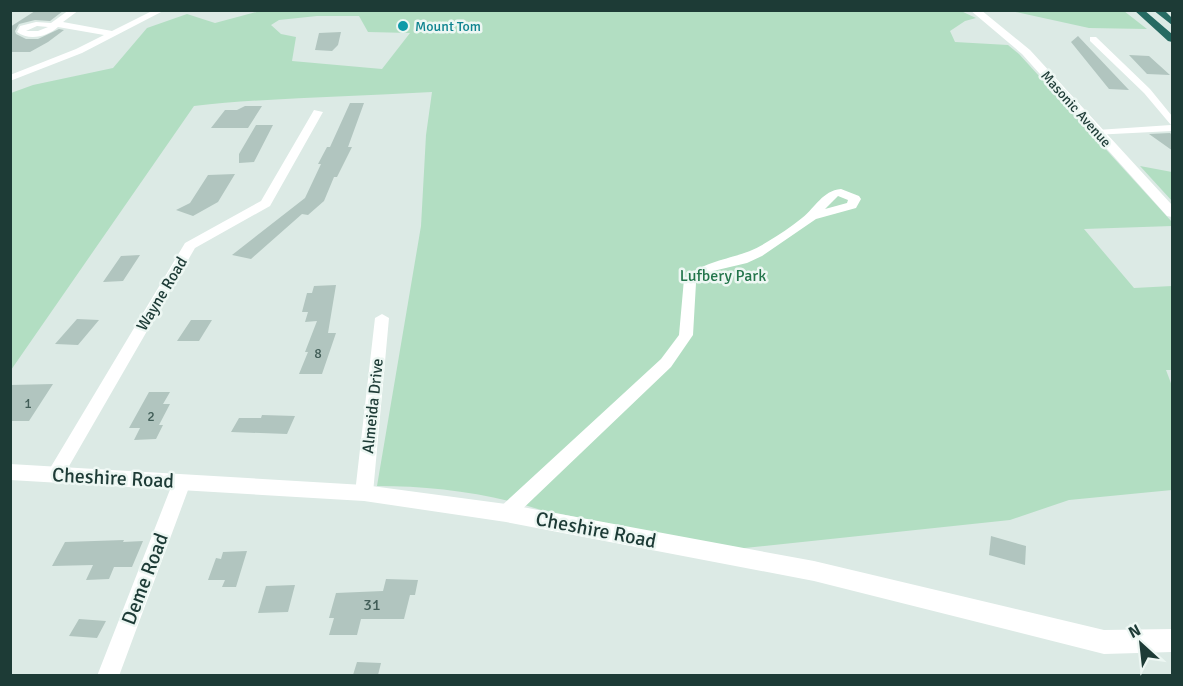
<svg xmlns="http://www.w3.org/2000/svg" width="1183" height="686" viewBox="0 0 1183 686" font-family="Signika,sans-serif">
  <style>
    .green { fill: #b2dec2; fill-rule: evenodd }
    .building { fill: #b1c5bf }
    .lines { fill: none; stroke-linecap: round; stroke-linejoin: round }
    .minor { fill: #fff; fill-rule: evenodd }
    .tertiary { fill: #fff; fill-rule: evenodd }
    .secondary { fill: #fff; fill-rule: evenodd }
    .motorway { fill: #266a62; fill-rule: evenodd }
    .culture-dot { fill: #0f9aa8; stroke: #edf7f3; stroke-width: 2 }
    .labels { text-anchor: middle; dominant-baseline: central; stroke-width: 5; stroke-linejoin: round; paint-order: stroke }
    .far-culture-label { font-size: 14px; fill: #0d838f; stroke: #edf7f3; text-anchor: start }
    .far-street-label { font-size: 14px; fill: #1d3b36; stroke: #edf7f3 }
    .number-label { font-size: 14px; fill: #425e58 }
    .park-label { font-size: 16px; fill: #23754b; stroke: #edf7f3 }
    .street-label { font-size: 16px; fill: #1d3b36; stroke: #edf7f3 }
    .near-number-label { font-size: 16px; fill: #425e58 }
    .near-street-label { font-size: 20px; fill: #1d3b36; stroke: #edf7f3 }
  </style>
  <rect width="100%" height="100%" fill="#dceae5"/>
  <path class="green" d="M264,10L961,11L976,18L965,21L950,31L955,42L1008,45L1019,54L1172,222V226L1084,229L1134,288L1172,286V370H1166L1172,386V490L1069,500L1010,520L735,549L541,510C489,493 431,486 377,486L421,226L426,135L432,92C353,97 273,97 194,106L11,370V93L33,85L113,68L147,28L187,14L215,23ZM317,16H359L368,32L410,33L382,69L292,61L296,37L281,34L271,25L279,20Z
    M1011,11H1124L1147,29L1089,28Z
    M1140,166L1172,172V201Z"/>
  <path class="building" d="M35,11H63L50,21L35,20L19,24L15,31L16,34L26,39H38L59,29L64,30L48,42L30,52H10V27Z
    M341,32L338,45L332,51L315,50L319,33Z
    M1078,36L1129,90L1109,89L1071,42Z
    M1129,55L1149,56L1170,75L1147,74Z
    M350,103H364L348,147H352L337,177H334L324,201L308,215L302,214L251,259L232,255L305,198L321,164H318L327,147H330Z
    M245,106H262L248,128H211L225,110H237Z
    M256,125H273L254,162L239,163V154Z
    M1170,133L1173,136V151L1149,134Z
    M235,174L218,202L193,216L176,210L190,203L208,175Z
    M140,255L123,281L103,282L121,256Z
    M336,285L328,333H336L322,374H299L308,352H305L317,321L305,322L308,312H302L307,293H312L314,286Z
    M77,319L99,320L78,345L55,344Z
    M191,320H212L199,341H177Z
    M53,384L29,421H10V385Z
    M149,392H170L163,404H170L159,425H163L156,439L134,440L140,428H129Z
    M262,415L295,416L287,434L231,432L239,418H261Z
    M991,536L1026,546L1025,565L989,555Z
    M124,540L123,542L143,541L132,567H114L109,579L86,580L93,565L52,566L65,542Z
    M247,551L236,587H222L225,580H208L216,558L221,559L223,552Z
    M386,579L418,580L415,595H410L404,619H361L357,635H329L334,618H329L336,593L383,591Z
    M295,585L288,612L258,613L266,586Z
    M79,619L106,621L97,638L69,636Z
    M357,662L381,663L378,675H353Z"/>
  <g class="lines">
    <path class="minor" d="M69,10H79L63,22L112,31L154,10H165L82,53L10,81V75L76,49L104,35L58,27C47,37 29,41 17,32L20,26L36,22L51,23ZM37,26L48,27L38,31H26Z
      M1090,37H1096L1150,89L1172,116V131L1093,135V131L1097,130L1171,125L1144,93L1090,41Z
      M314,110L323,112L270,206L195,248L61,480L55,482L49,480L46,475L49,470L185,243L261,201Z
      M841,189L859,196L861,199L856,208L816,219L762,256L747,263L713,271L696,283L693,335L671,367L513,518L506,520L499,518L497,513L499,508L661,359L679,335L684,279C710,256 738,261 767,242C779,235 791,227 802,218C816,207 822,191 841,189ZM838,196L848,200L847,203L825,209Z
      M382,314L389,318L373,493L370,498L364,500L358,498L355,493L375,318Z
      M182,475L188,477L191,482L119,676H97L173,482L176,477Z"/>
    <path class="tertiary" d="M10,464L364,485L506,504L814,561L1104,630L1172,629V652L1104,654L814,581L506,522L364,501L10,480Z"/>
    <path class="secondary" d="M970,10H981L1030,50L1172,205V217L1167,216L1022,54Z"/>
    <path class="motorway" d="M1134,10H1144L1172,34V42L1168,41Z
      M1153,10H1164L1172,18V25Z"/>
  </g>
  <circle class="culture-dot" cx="403" cy="26" r="6"/>
  <g class="labels">
    <g class="far-culture-label">
      <text x="415" y="26">Mount Tom</text>
    </g>
    <g class="far-street-label">
      <text transform="translate(1076 109) rotate(48)">Masonic Avenue</text>
    </g>
    <g class="number-label">
      <text x="318" y="353">8</text>
      <text x="28" y="403">1</text>
      <text x="151" y="416">2</text>
    </g>
    <g class="park-label">
      <text x="723" y="276">Lufbery Park</text>
    </g>
    <g class="street-label">
      <text transform="translate(162 294) rotate(-59)">Wayne Road</text>
      <text transform="translate(373 406) rotate(-84)">Almeida Drive</text>
    </g>
    <g class="near-number-label">
      <text x="372" y="605">31</text>
    </g>
    <g class="near-street-label">
      <text transform="translate(113 478) rotate(3)">Cheshire Road</text>
      <text transform="translate(596 530) rotate(11)">Cheshire Road</text>
      <text transform="translate(145 579) rotate(-69)">Deme Road</text>
    </g>
  </g>
  <rect width="1183" height="686" fill="none" stroke="#1d3b36" stroke-width="24"/>
  <g transform="translate(1141 644) rotate(333)" stroke="#edf7f3" stroke-width="4.5" paint-order="stroke">
  <path d="M0-4.5L10 22L0 15L-10 22Z" fill="#1d3b36"/>
  <text y="-9" font-size="16" font-weight="bold" text-anchor="middle" fill="#1d3b36">N</text>
  </g>
</svg>
